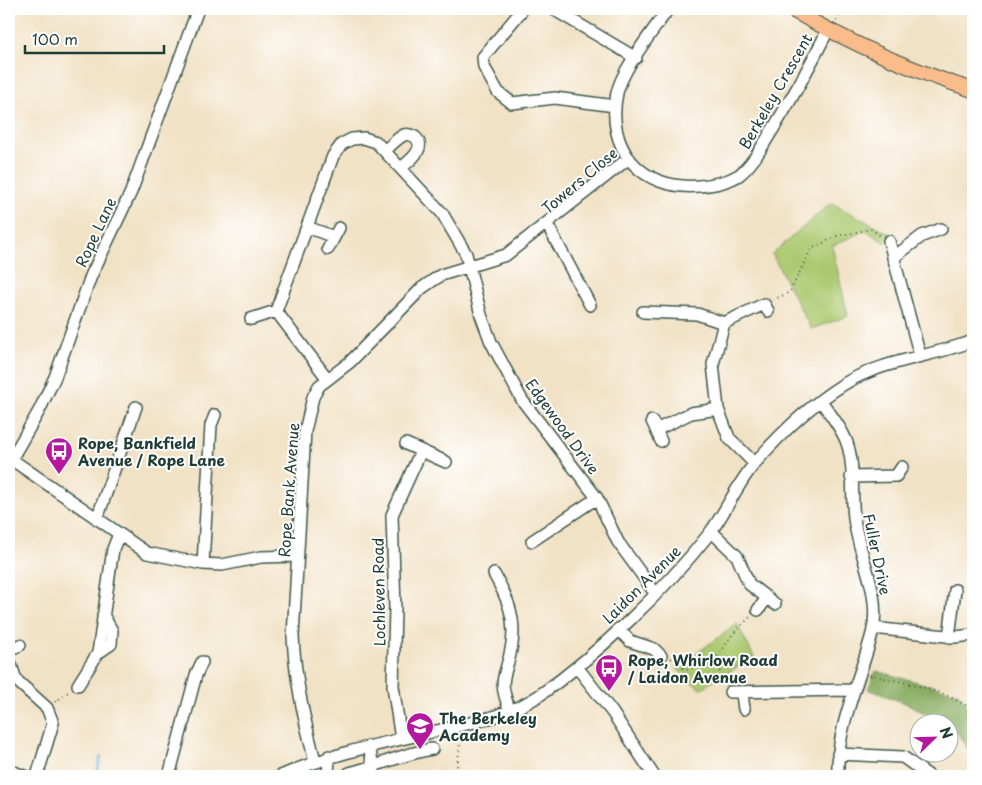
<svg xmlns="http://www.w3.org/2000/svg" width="982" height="785" viewBox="0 0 982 785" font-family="'Playpen Sans',sans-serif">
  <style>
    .green { fill: #acc970; stroke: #668352 }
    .forest { fill: #89ad62; stroke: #54754b }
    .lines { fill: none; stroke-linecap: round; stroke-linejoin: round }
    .stream { stroke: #62b1dc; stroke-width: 2.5 }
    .minor-casing { stroke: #3e564a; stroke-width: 14 }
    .major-casing { stroke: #3e564a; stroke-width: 16 }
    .path { stroke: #3e564a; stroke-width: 2; stroke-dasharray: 1 4; stroke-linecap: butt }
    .minor { stroke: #fff; stroke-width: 11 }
    .major { stroke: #fabc8b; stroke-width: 14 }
    .labels { text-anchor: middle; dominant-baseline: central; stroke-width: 4; stroke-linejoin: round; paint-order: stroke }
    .street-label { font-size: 15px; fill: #1f3d34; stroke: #fff }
    .poi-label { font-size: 15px; font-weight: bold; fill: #1f3d34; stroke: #fff; text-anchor: start }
  </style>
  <rect width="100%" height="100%" fill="#fff"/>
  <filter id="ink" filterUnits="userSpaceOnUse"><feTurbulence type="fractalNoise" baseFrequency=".02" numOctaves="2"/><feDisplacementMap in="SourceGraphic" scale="10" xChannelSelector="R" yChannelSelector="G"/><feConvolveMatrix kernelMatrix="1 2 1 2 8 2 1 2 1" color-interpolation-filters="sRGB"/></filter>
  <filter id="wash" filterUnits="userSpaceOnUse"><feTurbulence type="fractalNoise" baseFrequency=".0096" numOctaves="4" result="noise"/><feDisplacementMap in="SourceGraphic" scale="20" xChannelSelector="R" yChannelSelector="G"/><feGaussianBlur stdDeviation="1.12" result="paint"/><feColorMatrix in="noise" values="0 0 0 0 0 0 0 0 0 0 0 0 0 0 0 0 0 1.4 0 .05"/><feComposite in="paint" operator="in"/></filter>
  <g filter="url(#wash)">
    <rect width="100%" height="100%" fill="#f1e2c5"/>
    <path class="green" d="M831,203L891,234L885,243L866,230L832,246L848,316L811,329L772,254Z
      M737,624L754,657L700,689L676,668Z"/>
    <path class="forest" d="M876,671L958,693L973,712V758L957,732L950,728V722H940L910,705L868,689Z"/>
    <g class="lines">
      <path class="stream" d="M96,776L101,756"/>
    </g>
  </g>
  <g filter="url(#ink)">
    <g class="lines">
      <g class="minor-casing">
        <path id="minor" d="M523,9L483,57L484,67L498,92L512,103L555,98L615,106
          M553,9L636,58
          M668,9C654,30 622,69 617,93C605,149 642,191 699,186C712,185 728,182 739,175C753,164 763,145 773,129C793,97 811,64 828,30
          M385,150C391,146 397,138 404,135C407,134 412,135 415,137C428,148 408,162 401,168
          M547,224L590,305
          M307,227L334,237
          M889,241L920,356
          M328,249L339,228
          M893,258L922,236L941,229
          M643,312L697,314L724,323
          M251,319L276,311
          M327,378L276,311L333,156L342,144L352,139L364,138L376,142L442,213L466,254L481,315L491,342L522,400L597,498L618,542L655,593
          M821,401C830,414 842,428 847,443C855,466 851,494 854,518C858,555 881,591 873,630C861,679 836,725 838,776
          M652,421L661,441
          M656,430L691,413L718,409
          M406,444L446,462
          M11,459L147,553L203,564L222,565L261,557L297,556
          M9,463L39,411L55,377L91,276L131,192L198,9
          M755,464L729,438L718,409L713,364L724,323L764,304L768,311
          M851,477L896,476L902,467
          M97,519L136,407
          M711,531L737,556L749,584L775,604
          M532,541L597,498
          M203,564L211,425L215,415
          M494,574C507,597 516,617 512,644C507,678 496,675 510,711
          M758,610L767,598
          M873,628L955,637L973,635
          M618,629L630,641L654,649L661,656
          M949,637L955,590
          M9,650L20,645
          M98,653L111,644L112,631L103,615
          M9,659L16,680L47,708L53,723L37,776
          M577,667L612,712L654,776
          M78,685L98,653L113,549L119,534
          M730,692L852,690
          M742,694L744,709
          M401,739L393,686L395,608L392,515L421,451
          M369,746L375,776
          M838,754L903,757L929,776
          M315,761C304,719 295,679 293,636L305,431L313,397L319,386L350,362L422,288L441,275L506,255L629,158
          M9,770L24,776
          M349,773C378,766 403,754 432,749
          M169,776L196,675L202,662
          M281,776C330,754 380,744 432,732C470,723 507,717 540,695C598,654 665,590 709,534C726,512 737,484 755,463C780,434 812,404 844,384C883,360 931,357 973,341
          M328,776L329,756"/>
      </g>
      <g class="major-casing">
        <path id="major" d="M790,9C849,42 909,70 973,90"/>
      </g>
      <path class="path" d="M836,21L842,9
        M773,300L790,292L811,249L837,236L871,229L881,236
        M671,658L686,670L714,661L725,682
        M715,661L732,635L751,616
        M870,675C906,683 943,689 973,710
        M55,702L71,690
        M456,776L461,735
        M961,776L973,768"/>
      <use href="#minor" class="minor"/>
      <use href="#major" class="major"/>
    </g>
  </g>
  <defs>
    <g id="bus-pin" transform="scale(1.4375)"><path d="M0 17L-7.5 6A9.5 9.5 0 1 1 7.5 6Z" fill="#b5179e" stroke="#fff"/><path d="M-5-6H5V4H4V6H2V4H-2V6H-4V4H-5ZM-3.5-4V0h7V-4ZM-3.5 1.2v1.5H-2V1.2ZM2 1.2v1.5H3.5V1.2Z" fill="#fff"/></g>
    <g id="school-pin" transform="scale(1.4375)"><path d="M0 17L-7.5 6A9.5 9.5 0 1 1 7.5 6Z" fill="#b5179e" stroke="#fff"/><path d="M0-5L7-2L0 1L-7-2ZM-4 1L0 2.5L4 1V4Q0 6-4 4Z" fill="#fff"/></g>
  </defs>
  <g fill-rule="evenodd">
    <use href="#bus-pin" x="59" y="451"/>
    <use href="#bus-pin" x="609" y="668"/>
    <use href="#school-pin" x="420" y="726"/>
  </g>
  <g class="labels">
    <g class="street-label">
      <text transform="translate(775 91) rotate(-60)">Berkeley Crescent</text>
      <text transform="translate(579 180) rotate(-40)">Towers Close</text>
      <text transform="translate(95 232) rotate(-65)">Rope Lane</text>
      <text transform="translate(563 426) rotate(54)">Edgewood Drive</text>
      <text transform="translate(288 490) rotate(-86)">Rope Bank Avenue</text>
      <text transform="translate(878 554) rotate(78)">Fuller Drive</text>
      <text transform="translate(641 584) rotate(-45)">Laidon Avenue</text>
      <text transform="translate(378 592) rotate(-91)">Lochleven Road</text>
    </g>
    <g class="poi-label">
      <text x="78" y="442">Rope, Bankfield<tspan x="78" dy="17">Avenue / Rope Lane</tspan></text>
      <text x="628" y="659">Rope, Whirlow Road<tspan x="628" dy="17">/ Laidon Avenue</tspan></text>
      <text x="439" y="717">The Berkeley<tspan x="439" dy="17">Academy</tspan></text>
    </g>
  </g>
  <rect width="982" height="785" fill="none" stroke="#fff" stroke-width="30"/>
  <g transform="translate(934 738) rotate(67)"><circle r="24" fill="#ffffff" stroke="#a5b1ae"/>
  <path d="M0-4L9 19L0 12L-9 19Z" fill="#b5179e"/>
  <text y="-8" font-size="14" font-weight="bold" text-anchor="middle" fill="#1f3d34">N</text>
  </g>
  <path d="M25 45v8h139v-8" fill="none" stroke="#1f3d34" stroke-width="2.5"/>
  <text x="32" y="45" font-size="15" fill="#1f3d34" stroke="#ffffff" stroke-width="4" paint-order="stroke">100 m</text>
</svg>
